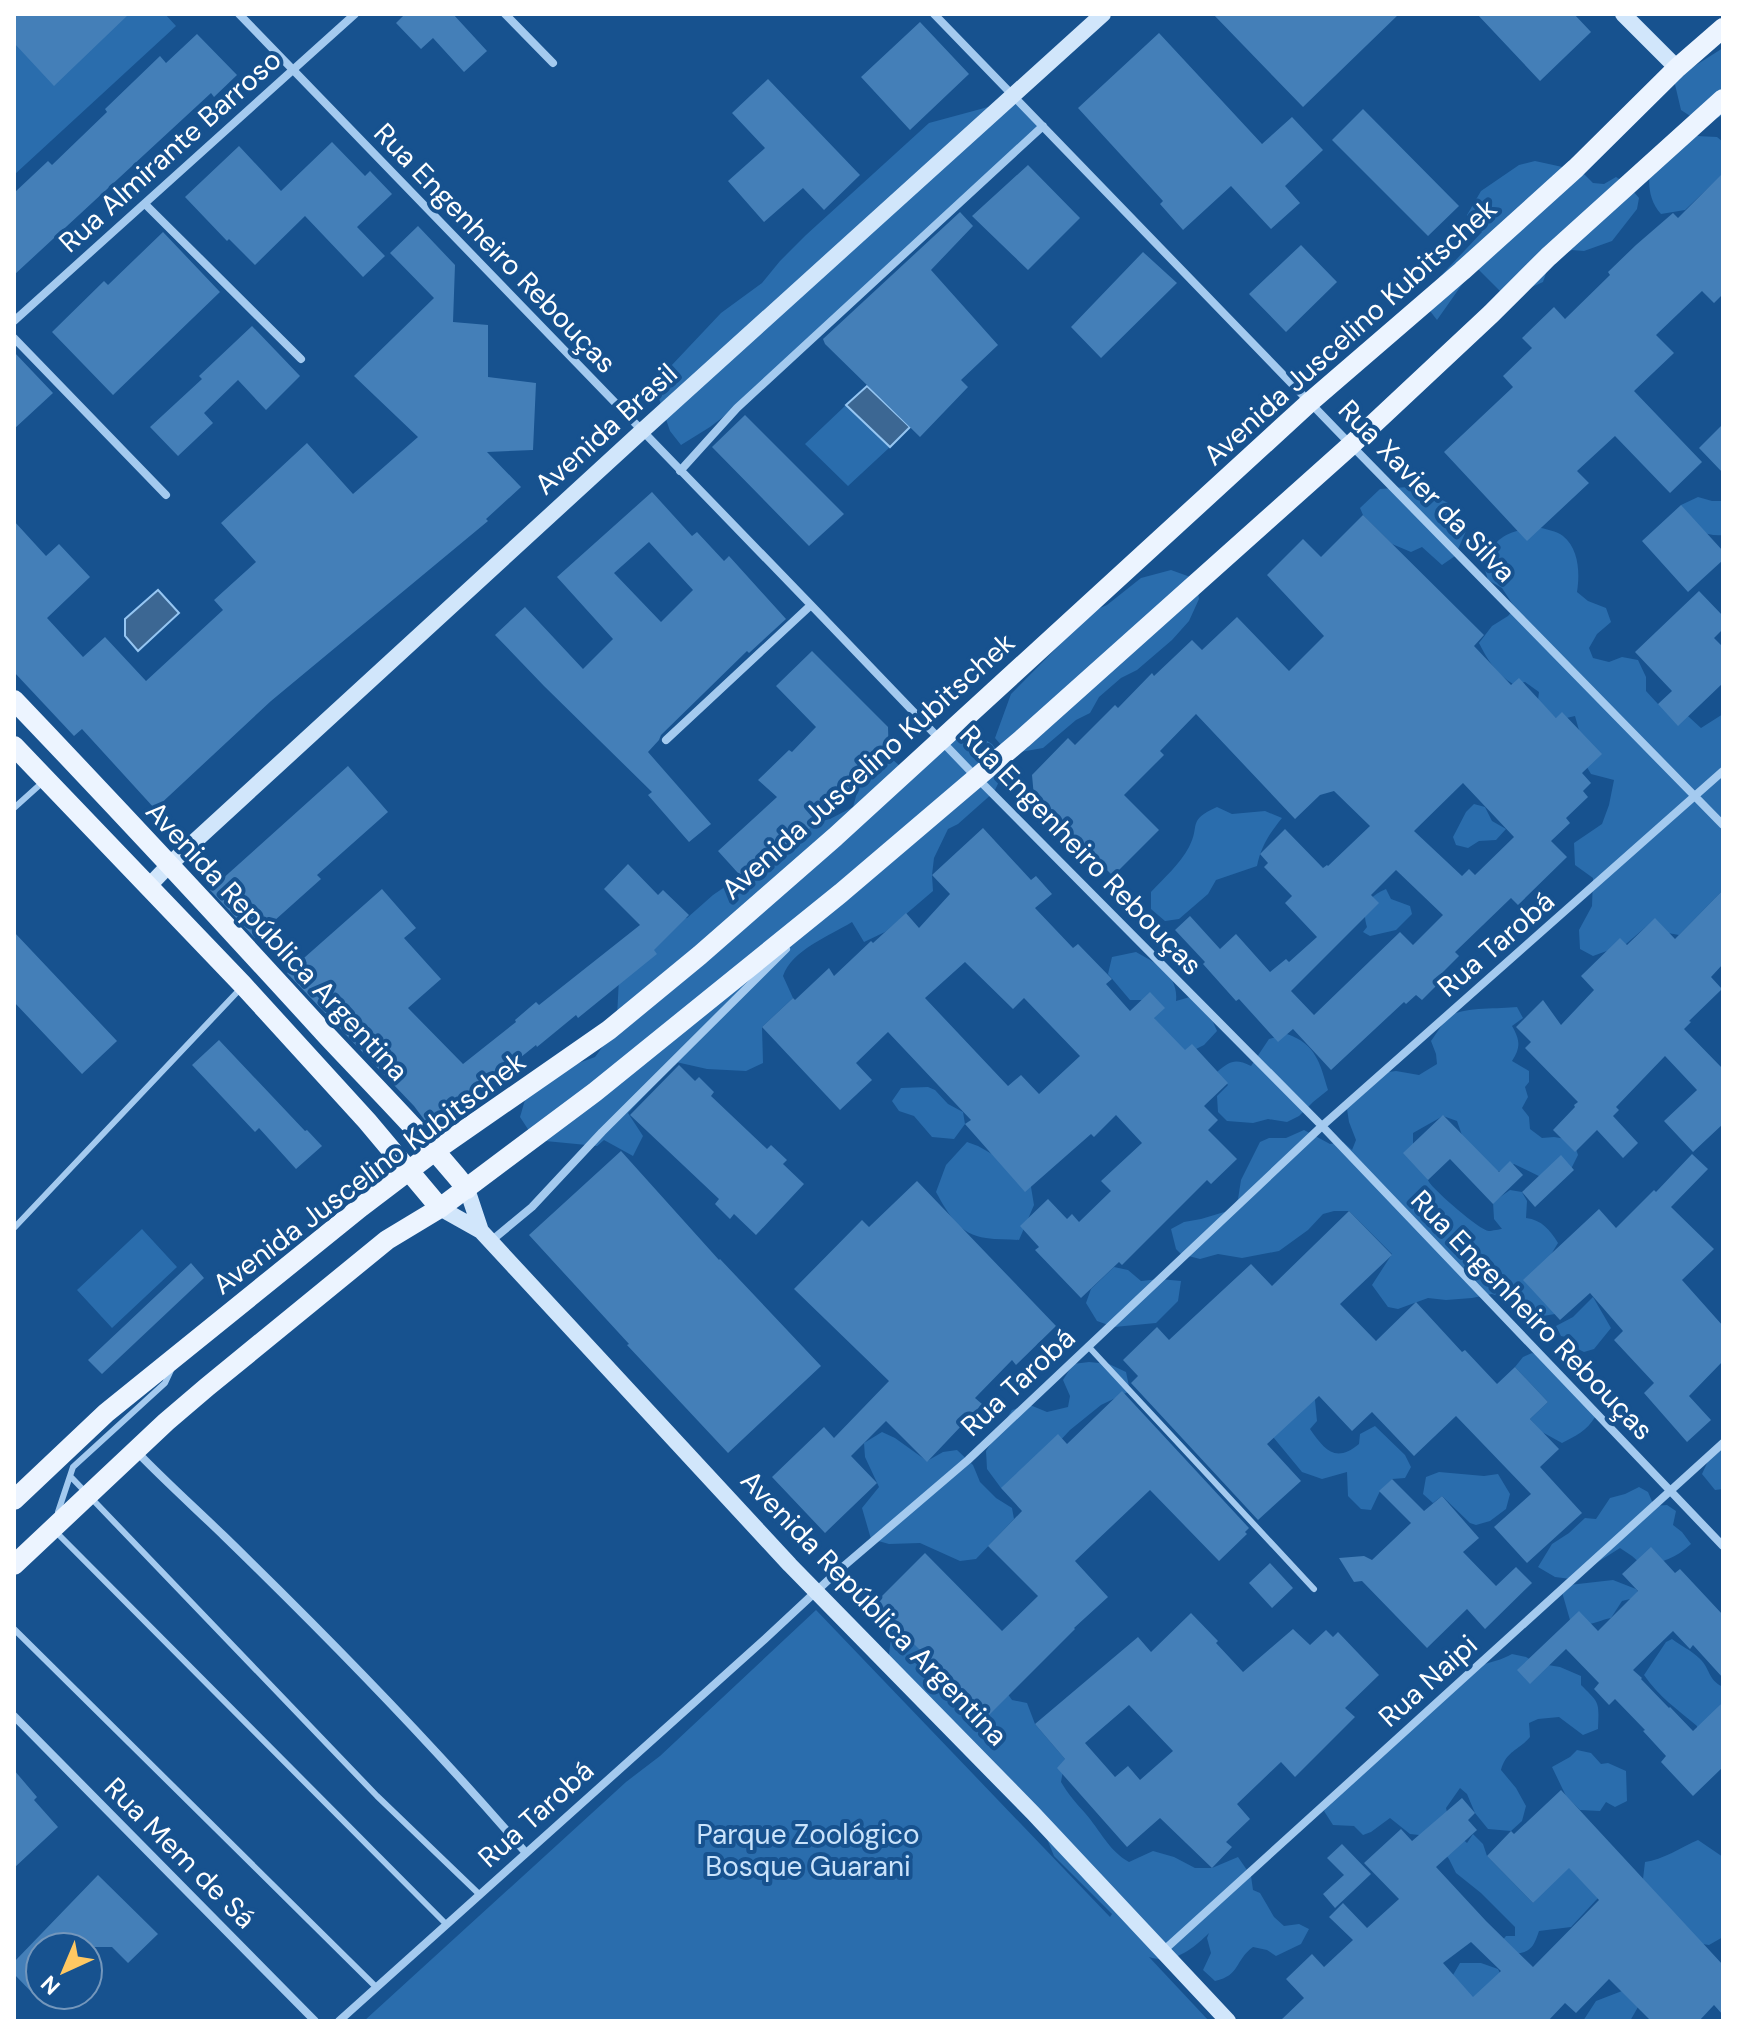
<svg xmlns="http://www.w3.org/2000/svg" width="1737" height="2035" viewBox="0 0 1737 2035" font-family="'DM Sans',sans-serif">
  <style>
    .green { fill: #2a6dad }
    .water { fill: #3c6793; stroke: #96c6f2; stroke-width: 2 }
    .building { fill: #447fb8; fill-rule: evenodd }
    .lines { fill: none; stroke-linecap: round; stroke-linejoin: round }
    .lane { stroke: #a4caef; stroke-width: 6 }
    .street { stroke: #a4caef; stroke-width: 8 }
    .secondary { stroke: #d1e6fb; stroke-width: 16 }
    .primary { stroke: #ecf4ff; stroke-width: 20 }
    .labels { text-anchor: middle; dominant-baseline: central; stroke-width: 8; stroke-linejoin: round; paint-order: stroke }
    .street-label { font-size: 28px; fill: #fff; stroke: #17528f }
    .park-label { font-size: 28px; fill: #cae3fb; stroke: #17528f }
  </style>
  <rect width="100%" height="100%" fill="#17528f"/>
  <path class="green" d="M14,14H165L176,26L14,175Z
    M1723,48V115L1704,125L1681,110L1673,76L1693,67Z
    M1014,100L1040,127L752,395L710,427L681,445L670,431L654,384L721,313L762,283L780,261L806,235L929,123Z
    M1697,136L1717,137L1723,142V174L1685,210L1661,214C1649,200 1648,186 1650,167L1685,138Z
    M1535,161L1581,171L1593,183L1604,184L1616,177L1627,184L1639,198L1637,209L1612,241L1584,251L1572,250L1550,261L1543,282L1507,298L1475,266L1437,320L1420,298L1482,232L1467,215L1481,191L1519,165Z
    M846,405L890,447L848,486L805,444Z
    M1408,487C1421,494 1445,498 1455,508C1460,513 1463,524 1466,531L1455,556L1442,565L1422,547L1411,552L1392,544L1363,515L1360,508L1380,489Z
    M1698,497L1712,501H1723V535C1707,537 1693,528 1680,520L1681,505Z
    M1537,527C1545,529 1557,531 1563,536C1579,549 1580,573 1577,592L1588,601L1606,608L1611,622L1597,634L1589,648L1593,658L1609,662L1622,657L1638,660L1646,677V691L1658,704L1678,707L1701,728L1723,714V890L1679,935L1668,933L1655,919L1626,944L1593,956L1580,949L1579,930L1592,906L1593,878L1575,865L1574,843L1602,824L1609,805L1614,780L1591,774L1578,752L1580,734L1575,716L1558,720L1538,700L1539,692L1525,682L1513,684C1497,675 1487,659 1479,643L1492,626L1508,616L1515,608L1502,588L1488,580L1483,563C1498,534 1507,532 1537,527Z
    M1171,570L1196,579L1199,599L1189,621L1172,640L1137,670L1121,678L1099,697L1090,713L1076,720L1043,748L1009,754L995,738L1011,694L1093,611L1107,605L1141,578Z
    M978,735L992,744L1007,765L994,792L958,824L948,829L934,858L932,875L933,891L885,932L864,942L852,922C829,936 792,950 783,976L793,998L762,1027L763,1063L746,1071L707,1069L676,1062L628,1113L643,1136L633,1156L604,1140L597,1146L535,1140L520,1117L527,1093L576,1064L595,1057L612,1034L617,1017L619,978L663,921L687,918L713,895L732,882L747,878L794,845L806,825L830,819L853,807L858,789L886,754L900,766L951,737Z
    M1474,804L1485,807L1492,821L1506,829L1496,840L1479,841L1468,848L1456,845L1453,837L1466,812Z
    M1217,807L1232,814L1265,811L1282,818C1270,833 1261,846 1257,866L1216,880L1208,894L1179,919L1165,921L1151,909V892C1164,878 1180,864 1189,847C1201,825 1186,821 1217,807Z
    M1386,889L1391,899L1410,906L1412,914L1396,930L1370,936L1363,932L1367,927C1361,907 1368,897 1386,889Z
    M1136,952C1156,963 1179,975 1176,1001L1190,997L1213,1022L1217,1031L1204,1045L1180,1057L1142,1000H1130L1108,974L1112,957Z
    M1517,1007L1523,1018L1512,1026C1520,1040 1521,1047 1512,1061L1529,1071V1082L1525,1087L1528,1097L1522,1108L1529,1117L1530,1129L1542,1138L1554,1137L1573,1140L1578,1155L1570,1171L1549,1181L1514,1164L1503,1172L1485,1169L1463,1138L1457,1121L1443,1116L1413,1133V1144L1428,1157C1426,1165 1424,1174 1429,1182C1435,1191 1479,1230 1489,1231C1491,1231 1501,1229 1502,1229L1494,1219L1493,1202L1510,1190L1522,1192L1527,1201L1526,1218C1542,1220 1550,1230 1558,1243L1547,1261L1567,1312L1543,1316L1526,1306L1492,1294L1472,1298L1446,1300L1428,1298L1398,1309L1388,1307L1372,1285L1392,1254L1349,1211H1334L1323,1214L1308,1230L1279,1251L1242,1258L1218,1254L1200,1259L1181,1254L1176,1249L1171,1229L1184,1222L1201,1219L1231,1210L1238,1199L1241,1180L1260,1142L1269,1138H1286L1304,1130L1330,1144L1343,1142L1352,1150L1356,1140L1349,1122L1347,1109L1388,1072L1396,1071L1419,1075L1437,1064L1436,1054L1431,1041C1437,1033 1443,1021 1452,1015C1465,1007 1500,1009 1517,1007Z
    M1287,1034C1316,1044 1320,1063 1328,1090L1313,1102L1299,1116L1287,1122L1268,1119L1253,1123L1227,1121L1218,1112L1217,1096L1228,1085L1217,1072C1230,1061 1235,1058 1251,1066L1269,1039Z
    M928,1087L935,1090L948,1104L963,1112L965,1124L954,1139L932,1137L914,1116L899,1111L892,1101L901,1088Z
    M967,1142L978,1146L1013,1166L1031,1187L1034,1205L1019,1240C1008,1239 997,1240 986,1238C960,1235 948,1214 936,1192L946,1165Z
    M142,1229L177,1267L112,1328L77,1290Z
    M1114,1267L1128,1270L1141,1281L1160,1279L1181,1281L1178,1301L1156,1323L1114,1327L1097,1321L1086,1303L1091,1289Z
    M1593,1297L1611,1328L1594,1349L1584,1352L1574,1347L1570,1338L1561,1336L1556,1326L1573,1317Z
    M1532,1353L1542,1357L1595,1417C1587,1431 1575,1436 1562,1443L1542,1432L1530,1419L1548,1402L1515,1367L1523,1357Z
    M1089,1362L1109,1364L1126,1372L1130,1391L1101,1405L1070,1430L1017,1487L1001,1488L987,1469L986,1451L1012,1410L1030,1405L1047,1412L1068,1407L1070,1396L1063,1380L1073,1364Z
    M1314,1390L1317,1421L1310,1429C1324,1449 1335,1464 1359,1444L1360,1434L1375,1426L1405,1455L1411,1467L1405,1478L1392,1479L1380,1491L1371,1510L1361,1509L1348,1496L1347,1472L1322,1479L1302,1472L1269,1432Z
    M882,1432L895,1438L927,1461L943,1452L957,1450L973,1465L980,1482L996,1498L1012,1508L1014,1519L976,1559L960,1561L920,1543L889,1544L871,1539L862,1508L879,1487L865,1457L864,1443Z
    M1723,1447V1489L1715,1490L1702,1474L1708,1461Z
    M1439,1472L1484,1476L1498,1474L1510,1494L1506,1509L1490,1521L1476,1525L1470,1523L1442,1496L1433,1503L1423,1494L1426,1477Z
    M1639,1487L1648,1492L1654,1506L1667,1505L1676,1511L1673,1525L1682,1532L1691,1544C1676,1558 1662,1563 1642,1565L1632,1556L1620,1548L1571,1579L1555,1577L1538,1567L1552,1544L1569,1533L1585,1518L1596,1519L1610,1498L1625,1494Z
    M1613,1580L1636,1589L1667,1636L1630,1599L1622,1601L1611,1618C1596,1621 1585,1630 1570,1620L1562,1592L1569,1585Z
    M816,1610L1110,1917L1112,1914L1054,1856L1038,1817L888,1663L892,1629L920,1618L997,1679L1012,1700L1027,1703L1035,1724L1065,1759L1061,1782C1068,1794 1076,1803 1085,1813C1100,1830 1109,1851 1129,1862L1153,1851L1174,1857L1195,1868H1212L1238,1857L1251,1876L1253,1890L1260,1893L1274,1917L1284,1926L1299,1924L1309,1929L1301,1944L1276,1956L1267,1950L1253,1947C1234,1961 1241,1975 1215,1981L1203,1970L1211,1953L1207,1938L1209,1933C1193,1949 1173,1965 1149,1957L1209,2021H364L626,1782L660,1756Z
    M1672,1639C1681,1646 1691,1650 1699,1658C1711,1669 1707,1679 1723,1687L1722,1703L1697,1732V1726C1678,1710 1658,1696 1644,1675L1666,1642Z
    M1512,1654L1526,1657L1536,1663L1560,1667L1581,1676V1685C1600,1704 1599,1701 1598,1729L1583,1735L1559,1717L1538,1719L1529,1723L1530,1737C1519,1750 1506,1751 1501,1770L1516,1788L1526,1806L1522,1821L1511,1831L1488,1829L1475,1813L1467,1794L1460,1788L1446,1808L1451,1829L1467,1843L1473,1834L1483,1844L1487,1856L1533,1903L1565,1864L1580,1869L1598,1898L1571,1927L1539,1931C1532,1952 1529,1952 1507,1955L1498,1946L1506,1936H1515V1927L1481,1893L1456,1873L1449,1859L1440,1847L1419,1835L1410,1834L1390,1818L1371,1832L1363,1835L1354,1826L1333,1825L1324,1811L1329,1803L1479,1666C1490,1662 1502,1660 1512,1654Z
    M1577,1750L1591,1753L1601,1764L1608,1763L1626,1771L1627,1801L1615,1807L1606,1802L1600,1811L1580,1810L1566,1796L1552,1767L1570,1757Z
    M1698,1840L1723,1857V1937L1709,1945L1695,1943L1643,1879L1645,1862C1662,1860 1682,1847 1698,1840Z
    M1460,1963H1481L1498,1969L1505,1983L1478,2005L1453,1975Z
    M1622,1991L1638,2007L1630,2021H1583L1596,2001Z"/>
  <path class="water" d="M867,386L910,427L890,447L846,405Z
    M158,590L179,613L138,651L125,636V619Z"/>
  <path class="building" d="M14,14H129L54,86L14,43Z
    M405,14H453L487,51L464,72L433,38L421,49L396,23Z
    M1213,14H1399L1303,107Z
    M1477,14H1574L1591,32L1540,81Z
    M920,22L969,74L910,130L861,77Z
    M1159,33L1262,144L1292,117L1323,150L1285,186L1300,203L1271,229L1231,186L1183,230L1160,204L1163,201L1078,108Z
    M197,34L237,75L214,97L211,93L14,275V193L48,161L52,165L107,112L105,109L160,56L166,63Z
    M768,79L860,175L824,210L803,188L764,222L728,181L765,148L732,113Z
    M1363,109L1459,206L1428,236L1332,140Z
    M332,142L365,176L370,171L392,194L357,227L385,256L363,277L305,216L255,265L229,239L227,241L185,197L239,146L281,191Z
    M1028,165L1080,218L1028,270L972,216Z
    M1723,173V294L1714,303L1702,291L1656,335L1674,353L1634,391L1702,462L1670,493L1615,436L1577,471L1589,483L1527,541L1444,452L1513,387L1503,376L1532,348L1522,338L1554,307L1565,319L1610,275L1608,272L1636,245L1673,213L1678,218Z
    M960,212L973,226L931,270L998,345L961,380L968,387L920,437L825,344L823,339Z
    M418,226L455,265L453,322L488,325V377L536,383L533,450L487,452L521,487L486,519L488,521L271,701L155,809L82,729L74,736L14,672V521L46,556L59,544L90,577L47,618L83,657L105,637L146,681L223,610L214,600L256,562L221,523L307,443L353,494L418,437L354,376L434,298L390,253Z
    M163,232L220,292L113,395L52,332L104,281L108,285Z
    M1301,245L1337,282L1286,332L1249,294Z
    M1143,252L1177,283L1101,358L1071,327Z
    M252,326L300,376L266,410L238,380L204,413L213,423L178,456L150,427L202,379L199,376Z
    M14,352L53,393L14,429Z
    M745,415L844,514L809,546L712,447Z
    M1723,424V473L1699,448Z
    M652,492L692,536L697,532L724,561L729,556L786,619L749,653L747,651L661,735L659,740L648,752L711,824L689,842L648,795L652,792L544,686L495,635L525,607L583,669L613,639L557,577ZM649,542L693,590L661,622L614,573Z
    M1681,505L1723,551V560L1688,592L1642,541Z
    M1363,515L1484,635L1474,646L1511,685L1519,678L1556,718L1562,712L1602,754L1582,773L1591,783L1583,791L1588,797L1566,818L1570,823L1551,841L1567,857L1518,905L1511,898L1455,952L1459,956L1441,974L1445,977L1422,1000L1416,995L1406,1004L1404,1002L1331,1070L1293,1029L1278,1042L1239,999L1236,1001L1203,964L1205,962L1175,930L1190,916L1220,949L1236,934L1270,972L1286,959L1289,962L1317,937L1285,903L1292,896L1264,867L1268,863L1260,854L1285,829L1323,868L1327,865L1328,866L1370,826L1334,791L1320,795L1295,819L1196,714L1160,751L1164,755L1124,795L1159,830L1113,876L1034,797L1032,775L1068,738L1075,745L1115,705L1118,708L1152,673L1154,676L1192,640L1202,650L1237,617L1289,671L1324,636L1267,575L1303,539L1321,557ZM1463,783L1514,837L1475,875L1469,869L1462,876L1414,831ZM1396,870L1443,915L1413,945L1400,932L1314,1015L1291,991L1379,903L1371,895Z
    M1699,591L1723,616V629L1714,638L1723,647V683L1678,726L1658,704L1672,691L1635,652Z
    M812,651L888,727L889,760L858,789L840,801L748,884L718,851L777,797L758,780L789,750L792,752L816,727L776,686Z
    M348,766L388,812L317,875L321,879L255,938L210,890Z
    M983,828L1031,880L1036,876L1052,894L1035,908L1073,948L1078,944L1112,979L1106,984L1130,1011L1150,992L1165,1008L1154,1018L1185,1050L1192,1044L1228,1083L1204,1106L1218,1120L1208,1130L1237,1159L1211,1184L1207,1180L1122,1265L1119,1262L1081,1298L1035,1250L1039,1247L1020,1226L1048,1199L1067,1219L1072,1214L1079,1222L1111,1191L1101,1181L1142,1143L1116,1115L1094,1137L1091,1134L1025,1192L965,1124L971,1120L888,1032L856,1063L872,1080L840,1110L762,1027L793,998L795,1000L829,968L834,976L871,941L873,943L906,913L919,928L950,894L932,875ZM965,962L1013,1009L1024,998L1080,1056L1039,1094L1021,1075L1008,1086L925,998Z
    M628,864L658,895L663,890L689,915L654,950L657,954L578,1018L576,1015L537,1047L536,1045L486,1085L429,1126L414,1106L287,973L382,889L416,928L404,938L441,979L408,1008L463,1064L516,1022L515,1020L536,1002L539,1005L640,925L604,889Z
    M1723,890V964L1711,977L1722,989L1689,1021L1691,1022L1684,1029L1723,1069V1124L1693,1152L1664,1121L1697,1090L1665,1056L1616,1107L1619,1110L1613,1116L1638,1143L1623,1158L1597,1130L1575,1152L1553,1130L1575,1107L1574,1105L1578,1102L1525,1048L1531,1042L1516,1027L1543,1000L1561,1025L1594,990L1581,976L1620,938L1627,945L1655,918L1675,939Z
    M14,932L117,1041L82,1074L14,1002Z
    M219,1040L305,1131L307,1130L322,1146L296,1169L259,1128L255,1132L192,1065Z
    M679,1065L695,1081L699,1077L714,1092L711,1096L767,1149L771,1145L787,1160L783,1164L804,1184L756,1235L734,1214L730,1219L715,1204L719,1199L630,1115Z
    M1443,1115L1499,1172L1510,1161L1523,1175L1493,1204L1450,1159L1428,1180L1403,1153Z
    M621,1151L719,1260L720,1259L821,1366L728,1453L627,1345L629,1344L529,1235Z
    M1692,1154L1708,1169L1671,1207L1714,1249L1682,1280L1723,1326V1361L1689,1396L1711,1420L1687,1442L1644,1393L1654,1383L1614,1340L1623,1331L1590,1293L1560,1320L1523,1280L1599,1209L1616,1228L1654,1190L1656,1192Z
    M1561,1155L1574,1170L1535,1207L1522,1192Z
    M917,1181L1056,1326L1016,1365L1012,1360L975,1398L982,1404L927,1462L886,1421L851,1456L877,1483L825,1533L772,1477L824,1427L834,1438L889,1381L794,1289L862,1220L869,1227Z
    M1349,1211L1392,1255L1340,1304L1376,1341L1416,1302L1462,1352L1465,1350L1497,1384L1515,1367L1548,1402L1530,1419L1559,1449L1540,1467L1582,1513L1527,1563L1494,1527L1531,1494L1456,1416L1414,1456L1372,1412L1352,1431L1319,1396L1267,1444L1301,1481L1258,1520L1131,1383L1138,1376L1123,1360L1157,1327L1169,1340L1251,1264L1272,1286Z
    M191,1263L204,1278L102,1374L88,1360Z
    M1122,1391L1249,1528L1245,1532L1247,1534L1219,1561L1150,1490L1075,1561L1108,1597L1074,1628L1075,1629L987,1717L874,1604L925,1553L1002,1631L1038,1596L988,1546L1022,1511L1001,1488L1058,1434L1067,1444Z
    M1392,1479L1424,1511L1442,1496L1479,1538L1463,1552L1496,1586L1516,1567L1532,1583L1485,1629L1467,1609L1427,1648L1362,1581L1354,1582L1339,1558L1364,1556L1372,1560L1411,1523L1379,1491Z
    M1651,1547L1675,1573L1680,1569L1723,1615V1678L1693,1645L1690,1649L1673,1631L1633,1670L1642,1678L1641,1679L1669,1708L1670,1707L1693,1731L1723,1702V1767L1693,1796L1661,1762L1666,1756L1643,1731L1645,1730L1615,1699L1609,1705L1594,1689L1599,1683L1566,1649L1530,1684L1517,1670L1579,1611L1598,1631L1638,1591L1622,1574Z
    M1270,1563L1293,1588L1272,1608L1249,1583Z
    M1191,1613L1218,1641L1216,1643L1243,1672L1293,1629L1310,1645L1326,1630L1333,1637L1338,1632L1379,1675L1345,1708L1355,1717L1295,1777L1281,1762L1237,1804L1250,1819L1226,1842L1232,1847L1212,1868L1160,1818L1127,1847L1057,1768L1065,1759L1035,1724L1138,1637L1151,1652ZM1129,1705L1173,1751L1140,1780L1128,1766L1115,1777L1085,1743Z
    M14,1770L37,1797L34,1800L58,1827L14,1868Z
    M1561,1790L1723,1965V2015L1714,2005L1699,2021H1651L1609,1979L1576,2013L1565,2003L1548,2021H1280L1304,1998L1286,1979L1312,1954L1324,1967L1353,1940L1329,1917L1343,1903L1367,1928L1399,1899L1364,1863L1401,1829L1412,1841L1462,1798L1475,1813L1468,1820L1477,1830L1436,1867L1486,1921L1533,1967L1599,1900L1569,1868L1533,1903L1487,1856L1511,1831L1514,1834ZM1471,1942L1501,1971L1473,1997L1443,1963Z
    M1342,1844L1371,1874L1335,1908L1323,1894L1344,1875L1327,1858Z
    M98,1875L158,1934L128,1963L112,1947H40V2001L14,1974V1962Z"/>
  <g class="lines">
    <path class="lane" d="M14,808L44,781
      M14,1228L242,987
      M1088,1346L1314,1589
      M71,1477L377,1796L479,1894
      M58,1512L73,1467L165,1383L172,1368
      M54,1530L446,1924
      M14,1629L376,1987"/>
    <path class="street" d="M239,14L811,605L977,778L1322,1126L1723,1546
      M505,14L553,63
      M934,14L1351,445L1723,825
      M145,204L301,359
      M14,321L355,14
      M14,338L166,495
      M680,471L737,408L1043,126
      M666,740L811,605
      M491,1241L532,1207L602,1132L786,949
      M137,1452C165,1481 195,1508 224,1536C329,1638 431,1742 526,1853
      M14,1716L315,2021
      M1163,1951L1723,1443
      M339,2021L765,1639L838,1571L968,1460L1322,1126L1723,771"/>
    <path class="secondary" d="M1623,14L1677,68
      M148,887L170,864L642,431L1103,14
      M467,1189L481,1231
      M440,1208L481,1231L790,1565L1033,1813L1228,2021"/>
    <path class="primary" d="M14,700C120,811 225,924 328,1037C375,1087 424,1136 467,1189
      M14,746L243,985L367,1121L440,1208
      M14,1500L106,1413L361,1207L436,1150L609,1030L700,955L835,837L1310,402L1462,271L1576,168L1677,68L1723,28
      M14,1565L166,1422L207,1387L387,1240L440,1208L595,1092L841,893L1022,739L1351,445L1491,314L1548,257L1723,99"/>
  </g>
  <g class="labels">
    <g class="street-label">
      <text transform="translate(170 151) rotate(-42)">Rua Almirante Barroso</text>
      <text transform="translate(495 248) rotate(46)">Rua Engenheiro Rebouças</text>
      <text transform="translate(1350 332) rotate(-42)">Avenida Juscelino Kubitschek</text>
      <text transform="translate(606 429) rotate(-42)">Avenida Brasil</text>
      <text transform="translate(1427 491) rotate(46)">Rua Xavier da Silva</text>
      <text transform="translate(868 766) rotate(-42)">Avenida Juscelino Kubitschek</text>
      <text transform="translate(1081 850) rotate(46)">Rua Engenheiro Rebouças</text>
      <text transform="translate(277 941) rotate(47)">Avenida República Argentina</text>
      <text transform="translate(1496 944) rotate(-41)">Rua Tarobá</text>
      <text transform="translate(369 1173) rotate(-37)">Avenida Juscelino Kubitschek</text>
      <text transform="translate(1532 1315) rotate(46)">Rua Engenheiro Rebouças</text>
      <text transform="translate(1018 1382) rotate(-43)">Rua Tarobá</text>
      <text transform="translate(874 1608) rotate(46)">Avenida República Argentina</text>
      <text transform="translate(1428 1681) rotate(-42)">Rua Naipi</text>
      <text transform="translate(536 1814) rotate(-42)">Rua Tarobá</text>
      <text transform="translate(180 1853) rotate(45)">Rua Mem de Sá</text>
    </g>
    <g class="park-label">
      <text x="808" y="1834">Parque Zoológico<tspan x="808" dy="32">Bosque Guarani</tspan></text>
    </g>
  </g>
  <rect width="1737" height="2035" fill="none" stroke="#ffffff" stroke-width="32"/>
  <g transform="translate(64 1971) rotate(224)"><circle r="38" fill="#17528f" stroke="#7497bc" stroke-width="2"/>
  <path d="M0-6L14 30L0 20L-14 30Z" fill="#ffc862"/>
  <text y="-12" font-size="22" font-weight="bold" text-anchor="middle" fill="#ffffff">N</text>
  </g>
</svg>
